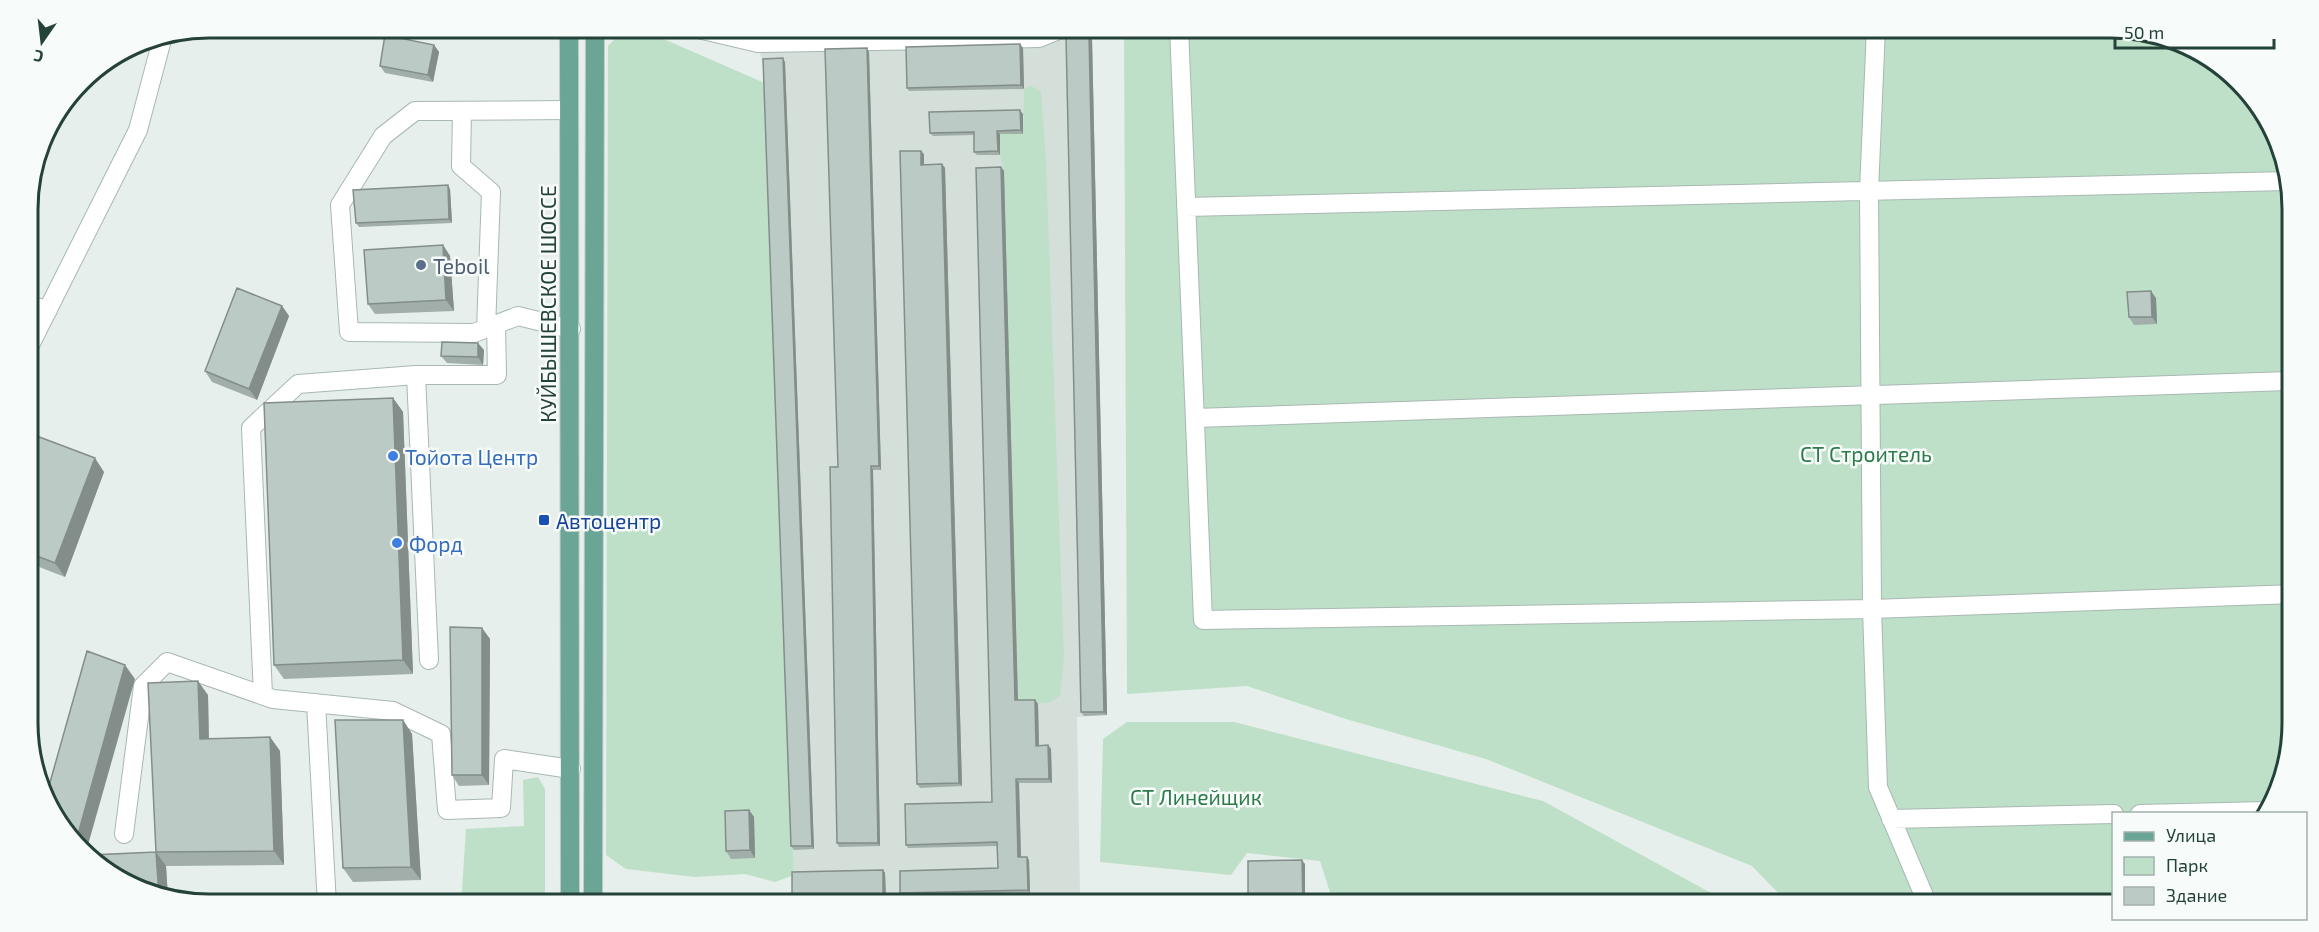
<svg xmlns="http://www.w3.org/2000/svg" width="2319" height="932" viewBox="0 0 2319 932" font-family="'Exo 2',sans-serif">
  <style>
    .built { fill: #d4dfda }
    .green { fill: #bfe0c8 }
    .lines { fill: none; stroke-linecap: round; stroke-linejoin: round }
    .minor-casing { stroke: #a8b8b2; stroke-width: 20 }
    .major-casing { stroke: #c2cac8; stroke-width: 20 }
    .minor { stroke: #fff; stroke-width: 18 }
    .major { stroke: #6aa596; stroke-width: 18 }
    .wall { fill: #a1aea9 }
    .shaded-wall { fill: #838d89 }
    .building { fill: #bbcac4; stroke: #838d89; stroke-width: 1.5 }
    .service-dot { fill: #5c6f8a; stroke: #f7fbf9; stroke-width: 2 }
    .shop-dot { fill: #3f7fe0; stroke: #f7fbf9; stroke-width: 2 }
    .transit-dot { fill: #1a4fb4; stroke: #f7fbf9; stroke-width: 2 }
    .labels { text-anchor: middle; dominant-baseline: central; stroke-width: 5; stroke-linejoin: round; paint-order: stroke }
    .service-label { font-size: 21px; fill: #4e5e75; stroke: #f7fbf9; text-anchor: start }
    .street-label { font-size: 21px; fill: #24423a; stroke: #f7fbf9 }
    .park-label { font-size: 21px; fill: #2d7a4b; stroke: #f7fbf9 }
    .shop-label { font-size: 21px; fill: #366cbe; stroke: #f7fbf9; text-anchor: start }
    .transit-label { font-size: 21px; fill: #164399; stroke: #f7fbf9; text-anchor: start }
    .rim { fill: none; stroke: #24423a; stroke-width: 3 }
  </style>
  <rect width="100%" height="100%" fill="#e6efeb"/>
  <path class="built" d="M757,27H1092L1107,715L1077,717L1080,893L795,900L767,84L758,43Z"/>
  <path class="green" d="M627,27H636L767,84L794,875L775,882L745,874L695,877L626,869L606,855L608,46Z
    M1124,27H2110L2169,37L2221,64L2254,98L2290,185L2292,723L2282,782L2265,813L2114,814L2113,905H1790L1752,866L1486,759L1346,719L1247,686L1127,694Z
    M1030,85L1041,92L1046,162L1064,657L1060,696L1048,703L1018,704L1004,171L1000,155V134H1023L1024,89Z
    M1127,722H1234L1543,801L1733,905H1334L1320,861L1247,853L1231,875L1100,862L1103,739Z
    M538,777L545,789V905H461L466,829L524,826L523,780Z"/>
  <g class="lines">
    <g class="minor-casing">
      <path id="minor" d="M690,27L758,43L1039,38L1066,27
        M1179,27L1203,620L1872,609L1878,787L1928,905
        M1876,27L1869,191L1872,609L2292,594
        M569,110L415,111L383,136L340,205L349,332L474,333L518,316L571,329
        M462,111L461,166L491,192L486,329
        M1186,207L2289,181
        M28,305L48,310
        M28,349L138,130L163,36
        M1195,418L2291,381
        M429,660L416,375H497L496,324
        M263,695L251,428L298,384L416,375
        M316,703L327,905
        M2140,814L2267,811
        M1891,819L2114,814
        M124,834L143,686L167,662L273,699L393,711L441,734L447,810L501,808L504,759L571,769"/>
    </g>
    <g class="major-casing">
      <path id="major" d="M569,27L570,905
        M593,905L595,27"/>
    </g>
    <use href="#minor" class="minor"/>
    <use href="#major" class="major"/>
  </g>
  <path class="wall" d="M1089,36L1092,40L1107,715L1084,716L1081,712Z
    M1020,44L1023,48L1024,89L909,91L907,88Z
    M434,45L439,52L433,82L385,73L380,66Z
    M869,52L881,470H873L880,846L839,847L837,843L838,467Z
    M785,62L814,849L794,850L791,846Z
    M1023,114V134H1000V155H977L974,152V135L933,136L930,133Z
    M924,154V165L942,164L945,168L962,786L920,788L917,784Z
    M1001,167L1004,171L1018,700H1035L1038,704L1039,746L1048,745L1051,749L1052,783H1019L1021,857L1029,860L1030,894L903,897L900,893L998,868L997,846L908,848L906,845L992,802Z
    M450,189L452,223L359,227L356,223Z
    M443,245L450,256L454,311L375,314L368,304Z
    M2156,298L2157,324L2134,325L2129,317Z
    M282,306L289,316L257,400L212,382L205,371Z
    M484,350L483,365L447,363L441,356Z
    M393,398L403,412L413,674L284,679L274,665Z
    M29,449L104,472L65,577L29,563Z
    M482,628L490,639L489,785L459,786L452,775Z
    M208,695L209,739L270,737L280,751L284,865L166,866L168,898L156,852Z
    M403,720L412,734L421,880L353,882L343,868Z
    M749,810L754,817L755,858L731,859L726,851Z
    M883,870L885,873L886,898L795,900L792,896Z"/>
  <path class="shaded-wall" d="M1089,36L1092,40L1107,715L1104,712Z
    M1020,44L1023,48L1024,89L1021,85Z
    M434,45L439,52L433,82L428,75Z
    M867,48L869,52L881,470L879,466Z
    M783,58L785,62L814,849L812,846Z
    M1020,110L1023,114V134L1021,130Z
    M45,131L50,137L35,167Z
    M997,131L1000,134V155L998,151Z
    M921,151L924,154V169L921,165Z
    M942,164L945,168L962,786L959,783Z
    M1001,167L1004,171L1018,704L1015,700Z
    M448,185L450,189L452,223L449,219Z
    M443,245L450,256L454,311L446,300Z
    M2151,291L2156,298L2157,324L2152,317Z
    M282,306L289,316L257,400L249,389Z
    M478,343L484,350L483,365L478,357Z
    M393,398L403,412L413,674L403,660Z
    M95,458L104,472L65,577L55,563Z
    M871,466L873,470L880,846L878,843Z
    M482,628L490,639L489,785L482,775Z
    M125,665L135,679L86,852L75,845Z
    M198,681L208,695L209,753L200,739Z
    M1035,700L1038,704L1039,749L1036,746Z
    M403,720L412,734L421,880L411,867Z
    M270,737L280,751L284,865L274,851Z
    M1048,745L1051,749L1052,783L1049,779Z
    M1016,779L1019,783L1021,860L1018,857Z
    M749,810L754,817L755,858L750,850Z
    M156,852L166,866L168,898L159,897Z
    M1027,857L1029,860L1030,894L1028,890Z
    M1302,860L1305,864V905H1303Z
    M883,870L885,873L886,898L883,894Z"/>
  <path class="building" d="M385,35L434,45L428,75L380,66Z
    M1089,36L1104,712H1081L1066,37Z
    M1020,44L1021,85L907,88L906,47Z
    M867,48L879,466H871L878,843H837L830,467H838L825,49Z
    M783,58L812,846H791L763,59Z
    M1020,110L1021,130L997,131L998,151L974,152V132L930,133L929,112Z
    M900,151H921V165L942,164L959,783L917,784Z
    M1001,167L1015,700H1035L1036,746L1048,745L1049,779H1016L1018,857H1027L1028,890L900,893V871L998,868L997,842L906,845L905,804L992,802L976,168Z
    M448,185L449,219L356,223L353,190Z
    M443,245L446,300L368,304L364,250Z
    M237,288L282,306L249,389L205,371Z
    M2151,291L2152,317H2129L2127,292Z
    M442,342L478,343V357L441,356Z
    M393,398L403,660L274,665L264,403Z
    M34,435L95,458L55,563L29,553V449Z
    M450,627L482,628V775H452Z
    M87,651L125,665L75,845L72,843L47,793Z
    M198,681L200,739L270,737L274,851L156,852L148,683Z
    M335,720H403L411,867L343,868Z
    M749,810L750,850L726,851L725,811Z
    M156,852L159,897L150,895L91,855Z
    M1302,860L1303,905H1248V861Z
    M883,870V894L792,896V872Z"/>
  <circle class="service-dot" cx="421" cy="265" r="6"/>
  <g class="shop-dot">
    <circle cx="393" cy="456" r="6"/>
    <circle cx="397" cy="543" r="6"/>
  </g>
  <rect class="transit-dot" x="538" y="514" width="12" height="12" rx="3"/>
  <g class="labels">
    <g class="service-label">
      <text x="433" y="265">Teboil</text>
    </g>
    <g class="street-label">
      <text transform="translate(547 304) rotate(-90)">КУЙБЫШЕВСКОЕ ШОССЕ</text>
    </g>
    <g class="park-label">
      <text x="1866" y="453">СТ Строитель</text>
      <text x="1196" y="796">СТ Линейщик</text>
    </g>
    <g class="shop-label">
      <text x="405" y="456">Тойота Центр</text>
      <text x="409" y="543">Форд</text>
    </g>
    <g class="transit-label">
      <text x="556" y="520">Автоцентр</text>
    </g>
  </g>
  <path d="M0 0H2319V932H0ZM209 38H2111A171 171 0 0 1 2282 209V723A171 171 0 0 1 2111 894H209A171 171 0 0 1 38 723V209A171 171 0 0 1 209 38Z" fill="#f7fbf9" fill-rule="evenodd"/>
  <path class="rim" d="M209 38H2111A171 171 0 0 1 2282 209V723A171 171 0 0 1 2111 894H209A171 171 0 0 1 38 723V209A171 171 0 0 1 209 38Z"/>
  <rect x="2112" y="812" width="195" height="108" fill="#f7fbf9" stroke="#a3b1ad" stroke-width="1.5"/>
  <rect x="2124" y="832" width="30" height="9" fill="#6aa596" stroke="#a3b1ad" stroke-width="1.5"/>
  <text x="2166" y="842" font-size="18" fill="#24423a">Улица</text>
  <rect x="2124" y="857" width="30" height="18" fill="#bfe0c8" stroke="#a3b1ad" stroke-width="1.5"/>
  <text x="2166" y="872" font-size="18" fill="#24423a">Парк</text>
  <rect x="2124" y="887" width="30" height="18" fill="#bbcac4" stroke="#a3b1ad" stroke-width="1.5"/>
  <text x="2166" y="902" font-size="18" fill="#24423a">Здание</text>
  <g transform="translate(42 42) rotate(194)" stroke="#f7fbf9" stroke-width="4.5" paint-order="stroke">
  <path d="M0-4.5L10 22L0 15L-10 22Z" fill="#24423a"/>
  <text y="-9" font-size="16" font-weight="bold" text-anchor="middle" fill="#24423a">С</text>
  </g>
  <path d="M2115 39v9h159v-9" fill="none" stroke="#24423a" stroke-width="3"/>
  <text x="2124" y="39" font-size="18" fill="#24423a" stroke="#f7fbf9" stroke-width="4.5" paint-order="stroke">50 m</text>
</svg>
